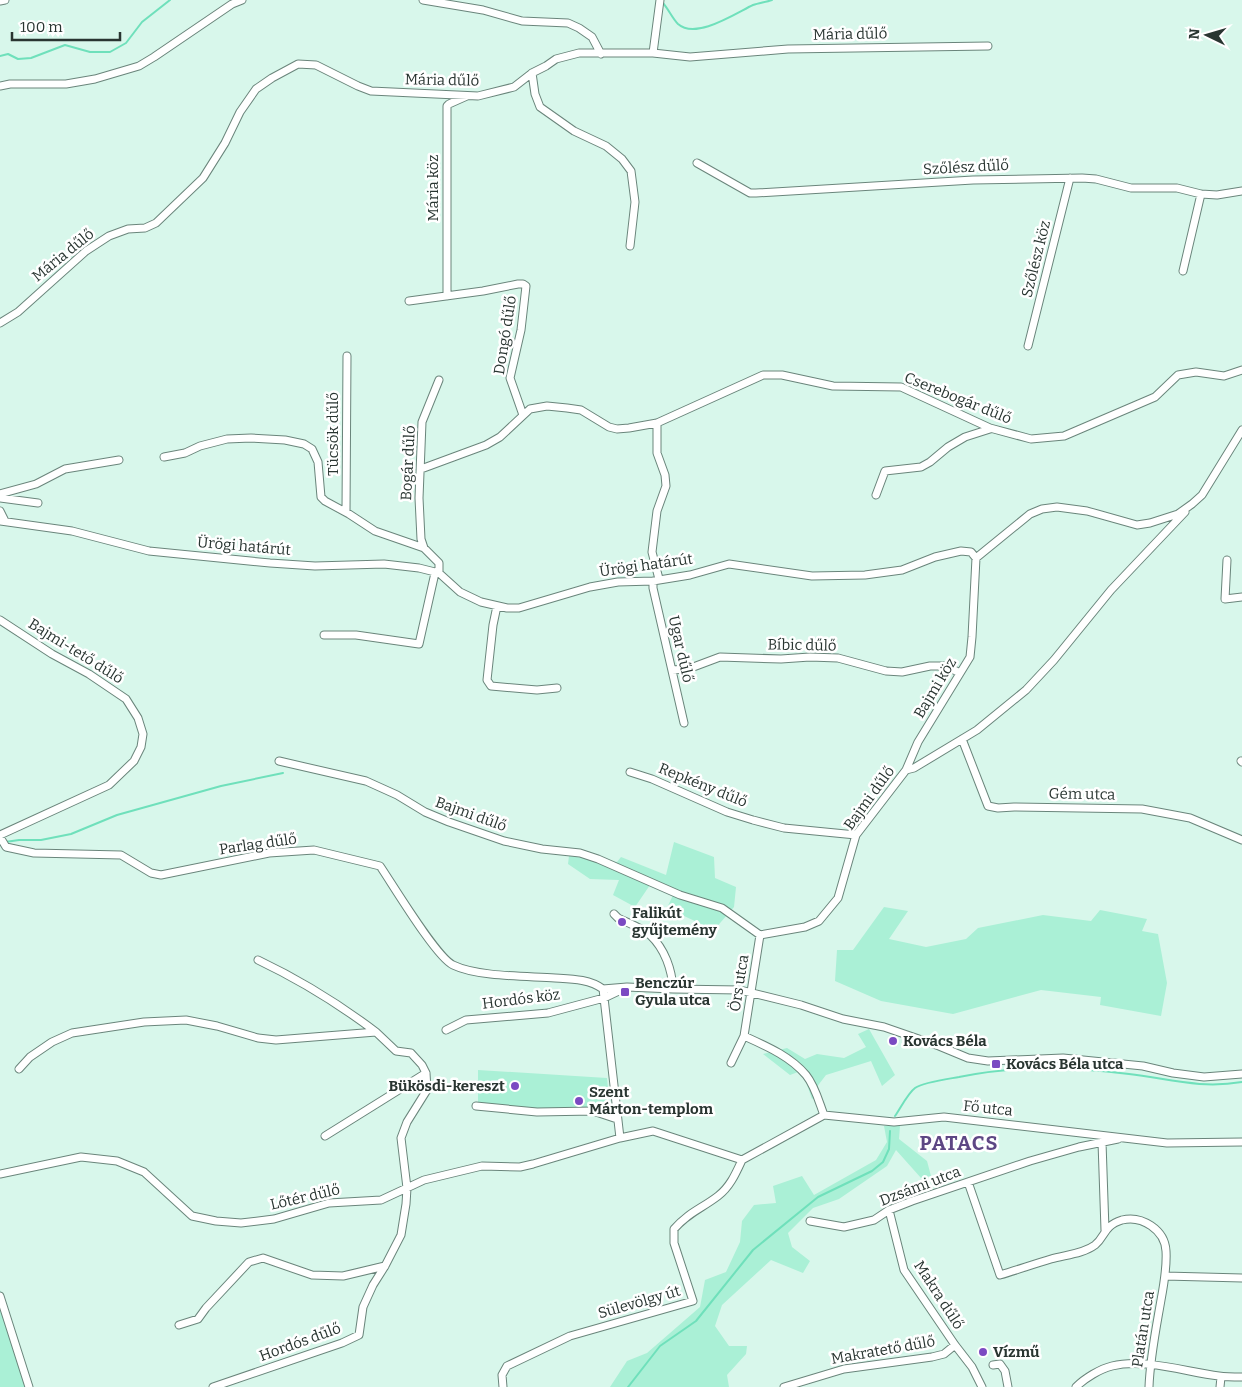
<svg xmlns="http://www.w3.org/2000/svg" width="1242" height="1387" viewBox="0 0 1242 1387" font-family="Bitter,serif">
  <style>
    .green { fill: #aaf0d6 }
    .lines { fill: none; stroke-linecap: round; stroke-linejoin: round }
    .stream { stroke: #6fe0bb; stroke-width: 2 }
    .street-casing { stroke: #6a857b; stroke-width: 9 }
    .street { stroke: #fff; stroke-width: 7 }
    .poi-dot { fill: #7b4ac2; stroke: #fff; stroke-width: 2 }
    .labels { text-anchor: middle; dominant-baseline: central; stroke-width: 5; stroke-linejoin: round; paint-order: stroke }
    .street-label { font-size: 15px; fill: #293531; stroke: #fff }
    .poi-label { font-size: 15px; font-weight: bold; fill: #293531; stroke: #fff; text-anchor: start }
    .district-label { font-size: 20px; font-weight: bold; letter-spacing: 1px; fill: #5d4784; stroke: #fff }
  </style>
  <rect width="100%" height="100%" fill="#d8f7eb"/>
  <path class="green" d="M674,842L714,857L715,878L736,887L734,907L714,930L667,908L673,895L650,885L635,907L613,895L619,880L590,879L568,864L569,856L617,862L621,857L666,875Z
    M884,907L908,911L889,939L926,947L966,939L978,928L1043,915L1091,921L1100,910L1147,919L1142,931L1158,934L1167,983L1161,1016L1100,1005L1101,997L1041,990L953,1014L881,1001L835,981L837,950H853Z
    M869,1029L895,1075L882,1086L871,1061L826,1075L816,1088L819,1095L812,1099L805,1079L798,1072L790,1075L763,1054L787,1048L805,1059L817,1054L844,1058L866,1047L858,1034Z
    M478,1070L607,1078L610,1109L569,1114L478,1106Z
    M884,1126H900L899,1139L927,1161L931,1176L921,1178L896,1150L887,1166L839,1199L813,1208L788,1233L792,1247L810,1261L803,1273L771,1260L722,1305L715,1326L729,1346H747L746,1354L727,1375L729,1387H610L627,1361L647,1353L700,1307L705,1280L726,1272L740,1242L742,1221L754,1205L776,1203L773,1186L802,1176L814,1195L876,1160L887,1142Z
    M0,1290L6,1303L15,1344L29,1387H0Z"/>
  <g class="lines">
    <path class="stream" d="M662,2C668,8 672,18 678,24C696,40 736,13 753,5C759,3 766,2 772,0
      M0,56L8,54L18,59L31,58L65,45L90,52H110L126,43L142,22L170,0
      M5,842L19,840H41L71,834L117,815L221,786L283,773
      M895,1116C900,1109 908,1093 915,1088C924,1082 948,1079 959,1077C1016,1065 1072,1067 1129,1074C1170,1079 1200,1089 1242,1082
      M628,1387L660,1346L696,1321L753,1250L818,1197L872,1171L883,1162L889,1149L890,1131"/>
    <g class="street-casing">
      <path id="street" d="M423,0L483,10L522,21L568,23L579,28L592,37L601,54
        M0,1L5,0
        M653,53L660,0
        M532,73L535,94L540,107L574,131L606,146L622,159L631,171L635,202L630,246
        M0,86L10,84H66L95,79L139,66L154,57L232,4L242,0
        M697,163L750,193H756L973,180L1082,178L1096,179L1131,188H1177L1201,194L1217,195L1242,191
        M1183,271L1201,194
        M447,296V106L449,104L467,96
        M409,301L483,291L518,284H523L526,286L521,330L510,378L523,415
        M0,323L18,312L86,251L109,236L128,229L145,228L156,223L203,178L225,143L240,112L256,89L272,78L298,64L316,65L358,86L371,91L478,96L514,87L532,73L546,66L556,59L579,53H653L690,57L788,49L988,46
        M1028,346L1070,178
        M657,423V453L665,475L666,486L657,511L652,552L659,579
        M164,457L185,453L200,446L227,439L251,438L285,440L304,444L312,449L318,462L321,497L325,501L349,514L375,531L424,548L439,563V573
        M421,469L486,445L500,437L530,409L547,406L567,408L581,410L609,427L617,429L629,428L657,423L763,375H782L833,386L901,387L990,428L1031,439L1064,436L1155,397L1178,375L1196,372L1224,376L1242,370
        M0,494L36,484L65,469L119,460
        M876,495L885,471L921,467L930,462L948,447L965,437L990,429
        M0,498L38,503
        M0,511L5,521
        M346,512L347,356
        M0,521L72,531L149,551L270,563L315,566L384,564L419,568L439,573L460,592L481,602L507,608H519L590,587L618,582L653,581L690,575L729,564L812,576L865,575L902,570L935,557L961,551L971,552L976,558L1030,514L1042,509L1057,507L1087,511L1137,525L1150,523L1178,514L1192,504L1202,495L1242,430
        M424,548L421,539L419,498L422,422L439,380
        M1227,560L1225,599L1242,597
        M653,581V588L684,723
        M497,606L493,625L487,680L491,686L537,690L557,688
        M0,620L52,654L89,674L126,699L138,718L143,734L141,747L134,761L109,785L0,835
        M324,635H356L419,644L435,573
        M672,670L688,669L720,657L781,659L810,657L838,658L886,671L902,672L930,666H946L960,673
        M962,739L988,806L998,808L1014,807L1142,809L1190,818L1242,840
        M279,761L366,781L397,795L425,812L449,822L504,841L542,849L580,853L598,859L680,895L722,908L760,935L805,927L819,921L838,898L856,835L906,770L914,768L977,730L1026,690L1054,660L1111,590L1185,512
        M1241,761L1242,762
        M906,770L918,742L970,657L972,637L976,558
        M630,772L652,779L727,812L753,820L784,828L856,835
        M0,837L6,847L34,853L121,855L151,873L161,875L269,853L314,850L380,866C393,885 436,957 453,965C478,977 526,976 555,978C572,979 589,979 603,989L620,1138
        M614,914L618,918C628,923 642,928 650,935C665,949 672,970 673,989
        M258,960C300,980 339,1004 376,1032
        M603,989L627,987L673,989L740,990L801,1005L843,1019L884,1027L939,1046L968,1058L988,1061L1063,1058L1143,1066L1173,1073L1204,1077L1242,1074
        M446,1030L466,1020L548,1013L604,998L623,989
        M744,1036C766,1046 790,1056 806,1075C815,1086 819,1102 824,1115
        M731,1063L744,1036L760,935
        M19,1069L30,1057L52,1042L72,1033L144,1022L186,1020L217,1026L258,1038L276,1040L376,1032L396,1051L411,1053L422,1065L426,1073L427,1090L407,1122L401,1138L407,1188L406,1204L401,1235L385,1266L373,1285L363,1307L359,1335L342,1343L213,1387
        M476,1106L537,1112L593,1111L617,1119
        M325,1136L426,1073
        M1102,1142L1105,1230
        M742,1160L824,1115L894,1122L944,1117L1167,1143L1242,1142
        M0,1174L81,1157L117,1161L144,1172L192,1216L216,1221L241,1223L274,1219L329,1203L381,1200L424,1180L482,1166L520,1167L533,1164L620,1138L653,1131L742,1160
        M968,1182L1000,1275C1017,1270 1034,1264 1051,1259C1064,1255 1083,1254 1095,1245C1106,1236 1103,1226 1122,1220C1142,1215 1165,1230 1166,1251C1167,1267 1164,1284 1161,1300C1156,1329 1150,1358 1149,1387
        M889,1210L904,1270L955,1345L972,1367L982,1387
        M810,1221L844,1227L874,1220L889,1210L912,1201L1030,1161L1079,1147L1118,1139
        M1165,1276L1242,1278
        M0,1296L29,1387
        M179,1325L198,1319L206,1308L249,1262L263,1258L312,1275L343,1276L385,1266
        M993,1365L1000,1364L1005,1371L1008,1387
        M503,1387L502,1375L507,1366L570,1336L693,1301L674,1243V1229C689,1212 701,1209 718,1196C730,1187 736,1173 742,1160
        M784,1387L844,1369L932,1357L944,1354L955,1345
        M1076,1387C1085,1378 1100,1369 1112,1366C1145,1358 1186,1372 1219,1376C1226,1377 1234,1377 1242,1377
        M1220,1387L1221,1377"/>
    </g>
    <use href="#street" class="street"/>
  </g>
  <g class="poi-dot">
    <circle cx="622" cy="922" r="5"/>
    <rect x="620" y="987" width="10" height="10" rx="2.5"/>
    <circle cx="893" cy="1041" r="5"/>
    <rect x="991" y="1059" width="10" height="10" rx="2.5"/>
    <circle cx="515" cy="1086" r="5"/>
    <circle cx="579" cy="1101" r="5"/>
    <circle cx="983" cy="1352" r="5"/>
  </g>
  <g class="labels">
    <g class="street-label">
      <text transform="translate(850 34) rotate(-1)">Mária dűlő</text>
      <text transform="translate(442 80) rotate(1)">Mária dűlő</text>
      <text transform="translate(966 167) rotate(-3)">Szőlész dűlő</text>
      <text transform="translate(433 188) rotate(-90)">Mária köz</text>
      <text transform="translate(63 255) rotate(-39)">Mária dűlő</text>
      <text transform="translate(1036 259) rotate(-76)">Szőlész köz</text>
      <text transform="translate(505 335) rotate(-81)">Dongó dűlő</text>
      <text transform="translate(958 398) rotate(22)">Cserebogár dűlő</text>
      <text transform="translate(333 434) rotate(-90)">Tücsök dűlő</text>
      <text transform="translate(408 463) rotate(-87)">Bogár dűlő</text>
      <text transform="translate(244 546) rotate(5)">Ürögi határút</text>
      <text transform="translate(646 565) rotate(-8)">Ürögi határút</text>
      <text transform="translate(802 645) rotate(1)">Bíbic dűlő</text>
      <text transform="translate(681 649) rotate(77)">Ugar dűlő</text>
      <text transform="translate(76 651) rotate(32)">Bajmi-tető dűlő</text>
      <text transform="translate(935 688) rotate(-59)">Bajmi köz</text>
      <text transform="translate(703 785) rotate(22)">Repkény dűlő</text>
      <text transform="translate(1082 794) rotate(1)">Gém utca</text>
      <text transform="translate(869 798) rotate(-54)">Bajmi dűlő</text>
      <text transform="translate(471 814) rotate(20)">Bajmi dűlő</text>
      <text transform="translate(258 844) rotate(-8)">Parlag dűlő</text>
      <text transform="translate(739 983) rotate(-81)">Örs utca</text>
      <text transform="translate(521 999) rotate(-7)">Hordós köz</text>
      <text transform="translate(988 1108) rotate(6)">Fő utca</text>
      <text transform="translate(920 1186) rotate(-21)">Dzsámi utca</text>
      <text transform="translate(305 1197) rotate(-13)">Lőtér dűlő</text>
      <text transform="translate(939 1295) rotate(57)">Makra dűlő</text>
      <text transform="translate(639 1302) rotate(-16)">Sülevölgy út</text>
      <text transform="translate(1143 1329) rotate(-81)">Platán utca</text>
      <text transform="translate(300 1342) rotate(-20)">Hordós dűlő</text>
      <text transform="translate(883 1350) rotate(-10)">Makratető dűlő</text>
    </g>
    <g class="poi-label">
      <text x="632" y="913">Falikút<tspan x="632" dy="17">gyűjtemény</tspan></text>
      <text x="635" y="983">Benczúr<tspan x="635" dy="17">Gyula utca</tspan></text>
      <text x="903" y="1041">Kovács Béla</text>
      <text x="1006" y="1064">Kovács Béla utca</text>
      <text x="505" y="1086" text-anchor="end">Bükösdi-kereszt</text>
      <text x="589" y="1092">Szent<tspan x="589" dy="17">Márton-templom</tspan></text>
      <text x="993" y="1352">Vízmű</text>
    </g>
    <g class="district-label">
      <text x="959" y="1143">PATACS</text>
    </g>
  </g>
  <g transform="translate(1207 35) rotate(275)" stroke="#ffffff" stroke-width="4" paint-order="stroke">
  <path d="M0-4L9 19L0 12L-9 19Z" fill="#293531"/>
  <text y="-8" font-size="14" font-weight="bold" text-anchor="middle" fill="#293531">N</text>
  </g>
  <path d="M12 32v8h108v-8" fill="none" stroke="#293531" stroke-width="2.5"/>
  <text x="20" y="32" font-size="15" fill="#293531" stroke="#ffffff" stroke-width="4" paint-order="stroke">100 m</text>
</svg>
